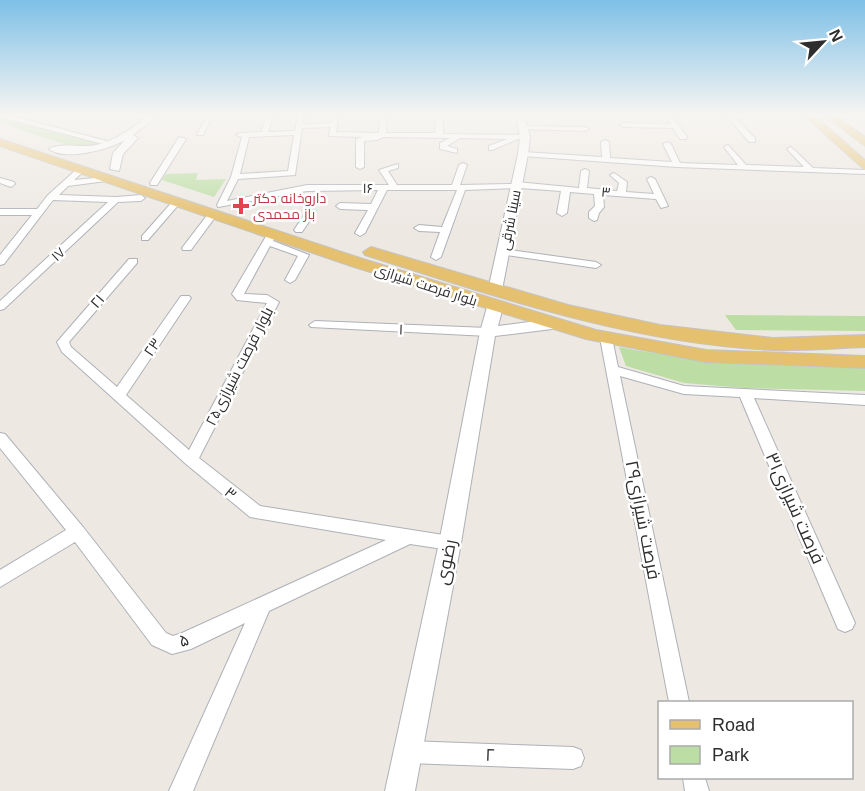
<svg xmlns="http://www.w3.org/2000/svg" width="865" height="791" viewBox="0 0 865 791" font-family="Arial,Cairo,sans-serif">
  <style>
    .green { fill: #bcdea4 }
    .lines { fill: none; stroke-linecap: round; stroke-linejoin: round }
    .street-casing { stroke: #aeb1b8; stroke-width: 2 }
    .secondary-casing { stroke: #aeb1b8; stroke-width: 2 }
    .primary-casing { stroke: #c4c4c4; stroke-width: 2 }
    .street { fill: #fff; fill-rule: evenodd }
    .secondary { fill: #fff; fill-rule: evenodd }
    .primary { fill: #e5c06f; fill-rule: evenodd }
    .health-dot { fill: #e0444e; stroke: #fff; stroke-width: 2 }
    .labels { text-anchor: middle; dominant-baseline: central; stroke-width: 5; stroke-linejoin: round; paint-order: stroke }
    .far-street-label { font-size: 14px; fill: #2e2e2e; stroke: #fff }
    .far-health-label { font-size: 14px; fill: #be3a42; stroke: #fff; text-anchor: start }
    .street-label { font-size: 15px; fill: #2e2e2e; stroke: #fff }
    .near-street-label { font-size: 18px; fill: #2e2e2e; stroke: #fff }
  </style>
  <rect width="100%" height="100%" fill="#ede8e2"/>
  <path class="green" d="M0,116L102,143L76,148L0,123Z
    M198,173L196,180L226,179L214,197L162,180L166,174Z
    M725,315L865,316V331L736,330Z
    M619,347C701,363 782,367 865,368V391L744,388L684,383L626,366Z"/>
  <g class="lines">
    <g class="street-casing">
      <path id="street" d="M0,115H9L110,142L103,144L0,117Z
        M207,115H213L203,135H197Z
        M267,115H273L268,132L295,131L298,115H304L303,124L331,123L333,115H339L336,132L379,133L380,115H386V133H435L437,115H443V134L525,135L529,137L518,139L492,150H489V146L507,139L460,138L447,146L457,149V153L440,149V143L450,138L383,137L377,140L364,141V167L360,169L356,167V139L363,137L329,136L330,127L302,128L295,175L238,179L227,201L307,185H389L379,170L398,164V168L388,171L397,185H452L459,165L463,163L467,165L460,185L513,184L517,182L579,188L581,171L585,169L589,171L587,188L617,191L619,183L610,175L614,173L627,182L626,192L654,194L647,179L651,177L655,179L668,206L661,208L656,199L603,195L604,207L599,213L597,220L594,221L589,218V212L595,206L594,194L570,192L567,213L562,216L557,213L561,191L520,188L465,190L441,257L436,260L431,257L440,232L419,231L414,228L419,225L442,227L457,190H387L365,233L360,236L355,233L368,210L340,209L336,206L340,203L371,204L378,190L307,191L218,207L217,205L231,177L242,137L236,135L240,133L261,132ZM294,135L288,171L240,174L249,137Z
        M665,115H671L687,137L686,139H680L673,128L623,127L620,125L623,123L671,124Z
        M726,115H732L755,138V142H749Z
        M523,126L585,127L589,129L585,131L521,129Z
        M179,137L186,139L157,185H151L150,183Z
        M605,140L609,142L610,158L672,162L663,144L667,142L671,144L680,163L738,165L724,147L728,145L746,165L804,167L787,149L791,147L813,168L865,170V174L677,167L523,156L519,154L523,152L602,157L601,142Z
        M78,168L85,170L74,180L106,177L110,179L106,181L68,186L59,195L116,197L141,195L145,198L141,201L118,202L4,309L0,310V301L108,202L53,200L4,264L0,265V255L32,215H0V209H37L48,195Z
        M0,178L14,182L15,184L11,187L0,183Z
        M173,201L180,203L148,240H142V236Z
        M308,209L316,211L302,232H296L294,230Z
        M208,214L216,216L191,250H183L182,248Z
        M268,233L276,235L273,241L309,255L295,280L290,283L285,280L298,256L270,246L244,294L267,295L279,302L199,458L260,506L450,536L456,538L459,543L456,548L450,550L410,544L269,611L193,791H169L245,623L191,649L172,654L152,645L75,542L0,587V570L66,530L0,448V433L5,434L83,527L166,633L173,636L182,633L386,540L250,517L186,464L62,352L57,342L129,259H137V263L69,342L71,347L117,387L181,296H189L191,298L126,395L189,450L267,303L237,300L232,294Z
        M503,249L596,262L601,265L596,268L499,254V250Z
        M315,321L488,328L494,332L488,336L311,327L309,325Z
        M606,334L612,338L618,367L684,386L865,395V405L754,398L855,623L852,629L845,632L838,629L740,397L684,394L620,376L689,702H669L600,338Z
        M408,741L573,747L581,750L584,758L581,766L573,769L408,763L400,760L397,752L400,744Z
        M683,778H705L709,791H685Z"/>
    </g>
    <g class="secondary-casing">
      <path id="secondary" d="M150,115H159L133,135L138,138L123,154L119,171L110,169L113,153L125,140C108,150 65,161 49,149C59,142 82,148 96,145C116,141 133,127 150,115Z
        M516,115H524L530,137L528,154L502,290L495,294L488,290L518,154L520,137Z
        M495,302L503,307L498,326L552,319L560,324L552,329L495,336L461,543L415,791H385L439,543L480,332L487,307Z"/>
    </g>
    <g class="primary-casing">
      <path id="primary" d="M803,115H814L865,160V170Z
        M824,115H835L865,137V146Z
        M0,139L363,259L596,330L706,350L865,356V368L706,362L586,339L351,266L0,146Z
        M371,247L568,305L660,325L773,338L865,335V347C835,348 804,351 774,350C633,344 498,297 365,255L363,252Z"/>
    </g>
    <use href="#street" class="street"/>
    <use href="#secondary" class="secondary"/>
    <use href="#primary" class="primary"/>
  </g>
  <linearGradient id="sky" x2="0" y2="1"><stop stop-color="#7ec0e7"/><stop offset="0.51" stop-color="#f7f5f2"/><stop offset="1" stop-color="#f7f5f2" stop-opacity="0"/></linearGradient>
  <rect width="865" height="225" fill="url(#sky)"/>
  <path class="health-dot" d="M238 197h6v6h6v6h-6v6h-6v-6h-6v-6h6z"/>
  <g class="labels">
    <g class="far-street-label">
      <text x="368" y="188">۱۶</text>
      <text transform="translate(606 192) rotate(5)">۳</text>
      <text transform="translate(510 220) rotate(-79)">سینا شرقی</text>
      <text transform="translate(58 254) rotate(-43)">۱۷</text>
      <text transform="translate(426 285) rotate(18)">بلوار فرصت شیرازی</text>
    </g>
    <g class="far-health-label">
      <text x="253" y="198">داروخانه دکتر<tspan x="253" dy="16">باز محمدی</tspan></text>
    </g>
    <g class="street-label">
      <text transform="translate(97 301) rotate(-49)">۲۱</text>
      <text transform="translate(401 329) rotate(2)">۱</text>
      <text transform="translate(152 347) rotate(-56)">۲۳</text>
      <text transform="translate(239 366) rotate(-63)">بلوار فرصت شیرازی۲۵</text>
      <text transform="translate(231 493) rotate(39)">۳</text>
    </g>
    <g class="near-street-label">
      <text transform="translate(795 508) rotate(66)">فرصت شیرازی۳۱</text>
      <text transform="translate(643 520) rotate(79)">فرصت شیرازی۲۹</text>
      <text transform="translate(446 562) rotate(-79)">رضوی</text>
      <text transform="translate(184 640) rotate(-17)">۵</text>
      <text transform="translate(490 755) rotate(2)">۲</text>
    </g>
  </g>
  <rect x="658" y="701" width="195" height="78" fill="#ffffff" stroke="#ababab" stroke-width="1.5"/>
  <rect x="670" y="720" width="30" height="9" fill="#e5c06f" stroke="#ababab" stroke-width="1.5"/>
  <text x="712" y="731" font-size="18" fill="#2e2e2e">Road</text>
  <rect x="670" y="746" width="30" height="18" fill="#bcdea4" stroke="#ababab" stroke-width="1.5"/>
  <text x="712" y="761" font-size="18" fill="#2e2e2e">Park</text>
  <g transform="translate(823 42) rotate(64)" stroke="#ffffff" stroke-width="4.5" paint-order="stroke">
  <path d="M0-4.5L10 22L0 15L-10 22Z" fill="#2e2e2e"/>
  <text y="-9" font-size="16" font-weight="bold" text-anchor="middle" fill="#2e2e2e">N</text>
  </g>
</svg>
